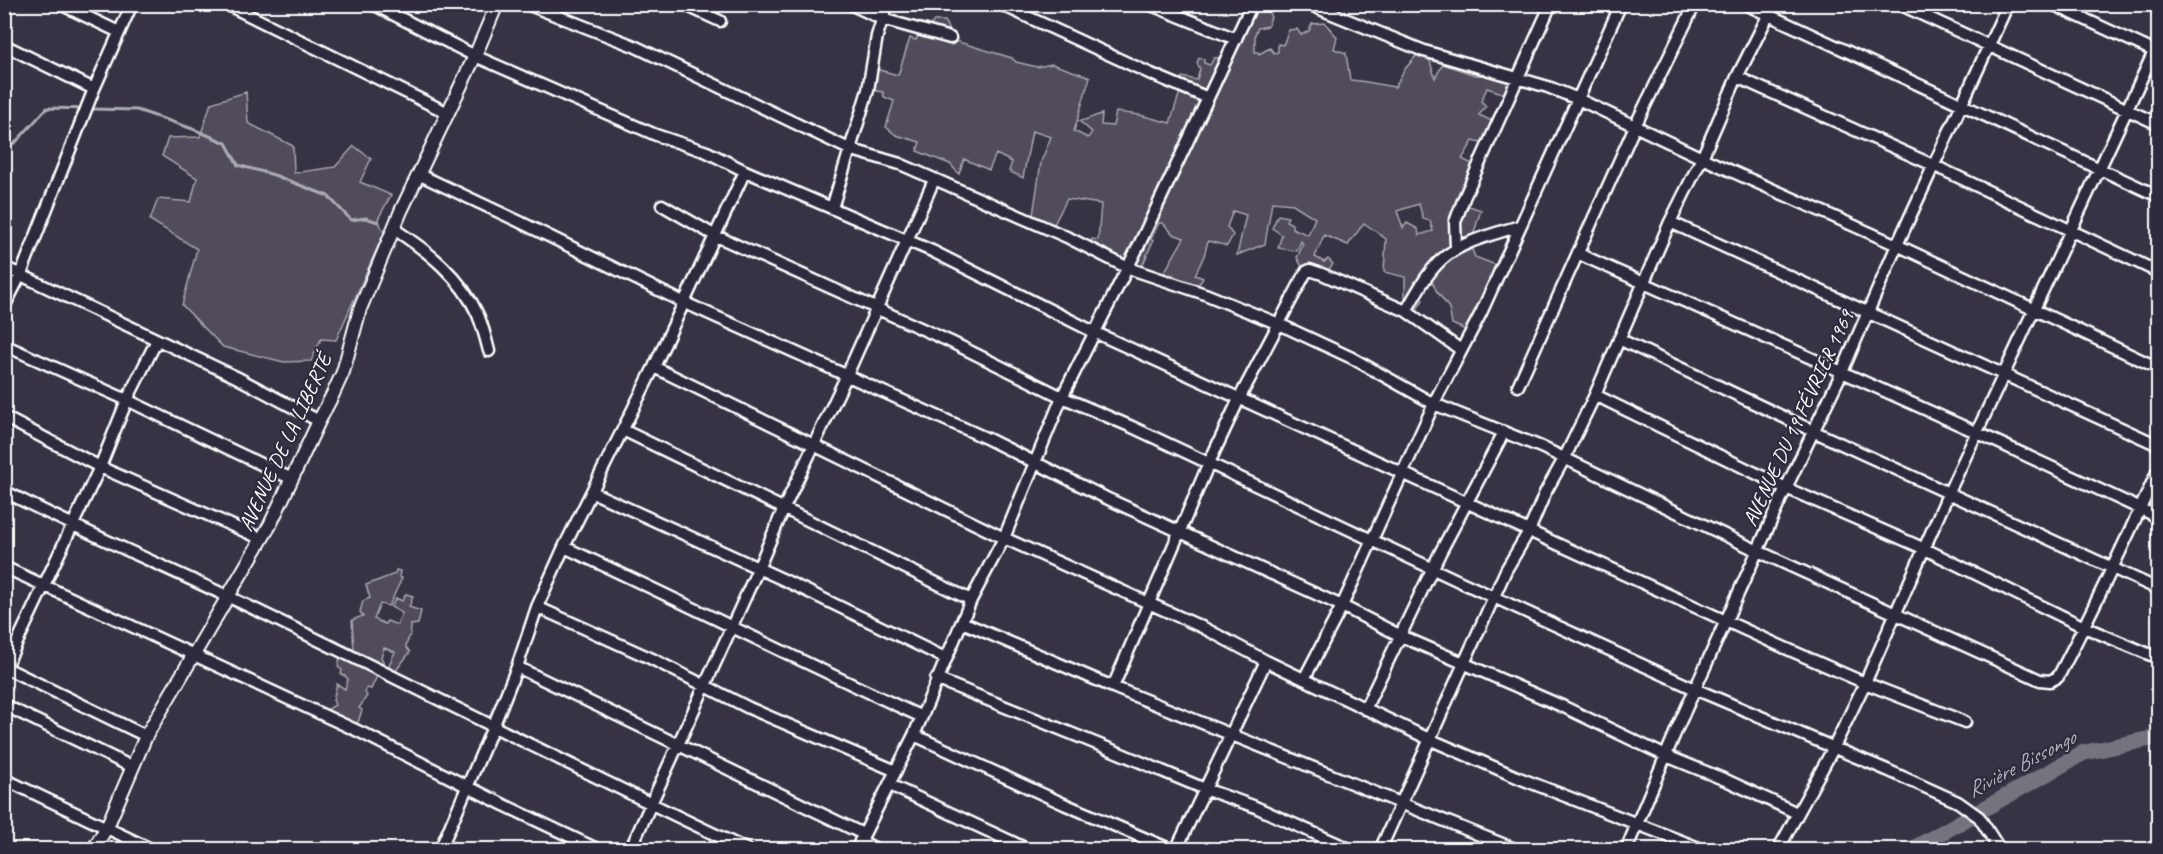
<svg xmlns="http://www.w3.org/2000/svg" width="2163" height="854" viewBox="0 0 2163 854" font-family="Caveat,sans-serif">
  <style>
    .green { fill: #514c5c; stroke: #a8a6ae; stroke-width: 1.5; fill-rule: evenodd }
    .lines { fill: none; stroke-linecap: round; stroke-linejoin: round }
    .stream { stroke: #adabb2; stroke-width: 3 }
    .river { stroke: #76737f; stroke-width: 16 }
    .minor-casing { stroke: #fff; stroke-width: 15 }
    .tertiary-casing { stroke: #fff; stroke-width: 16 }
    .minor { stroke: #2f2a3d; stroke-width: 10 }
    .tertiary { stroke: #2f2a3d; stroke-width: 12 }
    .labels { text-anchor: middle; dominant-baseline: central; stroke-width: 4.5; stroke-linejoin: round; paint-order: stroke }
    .street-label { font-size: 21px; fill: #fff; stroke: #2f2a3d }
    .water-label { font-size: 22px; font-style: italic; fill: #b4b2b9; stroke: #2f2a3d }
  </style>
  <rect width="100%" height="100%" fill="#373345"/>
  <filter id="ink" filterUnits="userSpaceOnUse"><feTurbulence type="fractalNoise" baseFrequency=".0167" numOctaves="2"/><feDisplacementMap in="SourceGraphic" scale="12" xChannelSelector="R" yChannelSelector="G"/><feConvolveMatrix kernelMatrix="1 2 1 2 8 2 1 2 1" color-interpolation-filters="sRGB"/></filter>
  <g filter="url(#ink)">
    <path class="green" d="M1257,5H1265L1271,17L1268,26L1258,28L1255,34V52H1258L1259,54L1270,48L1274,53L1278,52V44L1283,45L1289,30L1297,29L1301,35L1309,31L1312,24L1325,23L1337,37L1334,49L1346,53L1350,80C1366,81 1379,85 1395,87L1405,69L1422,49L1427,51L1435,78L1443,64L1475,75L1503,76L1512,82L1508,95L1487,88L1481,101L1486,106L1479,115L1494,122L1485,144L1473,141L1462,159L1474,165L1463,204L1481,210L1470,245L1475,257L1501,267L1468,331L1452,324L1449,308L1436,290L1431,279L1419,297L1423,300L1416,311L1405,308V277L1384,272L1386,239L1364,223L1348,245L1324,235L1315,257L1324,262L1328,259L1333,264L1325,274L1303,268L1297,258L1303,244L1301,241L1297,251L1278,248L1282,235L1272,228L1278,215L1288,217L1286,221L1292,224V228L1308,235L1315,218L1293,204L1272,202L1265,244L1237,255L1246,215L1233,211L1227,227L1233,235L1227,246L1208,241L1204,256L1195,275L1203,278L1200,283L1190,288L1185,282L1174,277V275L1170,274L1169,276L1161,278L1184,238L1173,234L1163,223H1159L1151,239L1153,241L1140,271L1130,268L1129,256L1122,264L1110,258L1112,252L1107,250L1106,257L1089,248L1092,239L1098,240L1101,204L1067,199L1051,230L1032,222L1041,162L1051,137L1032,131L1023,178L1009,171L1012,162L996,154L989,170L964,159L959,174L950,164L917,151L920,142L896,135L886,127L894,101L884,97L883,92L864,89L872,68L898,75L910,38L916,40L923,24H928L929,27L934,21H945L952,40L1012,58L1016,62L1037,67L1052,64L1090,77L1074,131L1088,138L1092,132L1079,121C1088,120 1093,116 1102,114L1101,125L1113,126L1116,112L1140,115L1170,123L1180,92L1179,84L1158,76L1181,80L1182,77L1197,80L1200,69L1197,63L1199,58L1204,59V63L1210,65L1214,58L1224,57ZM1419,204L1423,219L1430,221L1433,231L1419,235L1418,229L1407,223L1403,228L1397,211Z
      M246,92L248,123L293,146L294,173L335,167L354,146L371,159L360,182L391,195L378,219L384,233L336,340L321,339L311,361L284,362L223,347L182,305L197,249L150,220L158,199L191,202L197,178L162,156L168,138L200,137L211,103Z
      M396,570L400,571L399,577L402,578L389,606L380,604L374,619L385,624L387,621L397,625L402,613L391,607L396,598L402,601L406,594L413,596L409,607L421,611L418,624L411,625C412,639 406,639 406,647L410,652L395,672L387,669L395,652L384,648L381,657L385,666L377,667L379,672L371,689L367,688L365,692L367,696L359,708L362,710L356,728L325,711L335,705L333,700L337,684L345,689L348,679L345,676L341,674L342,670L338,667L340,657L330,652L333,639L354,650L352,620L363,616L360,612L363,601L370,598L366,585L395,574Z"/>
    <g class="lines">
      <path class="stream" d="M4,144L15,143L47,108L137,110L193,129L226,143L238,165L274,175L328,196L351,220L366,218L378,222"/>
      <path class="river" d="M1911,850L2083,753L2158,737"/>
      <g class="minor-casing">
        <path id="minor" d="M60,4L119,32
          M226,4L448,113
          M373,4L475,56L656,135L707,152L745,171L932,251L1094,332L1785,648L1865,683L1965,722
          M527,4L634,46L849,149L900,164L1069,238L1128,268L1205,294L1279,324L1352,358L1434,404L1541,447L1758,551L2040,680L2050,681L2058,677C2094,609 2126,540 2158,470
          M683,4L720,21
          M850,4L882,19L950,38
          M1000,4L1149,73L1208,98
          M1149,4L1236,39
          M1308,4L1424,51L1548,87L1578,99L1702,158L1897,245L2158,368
          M1745,4L2158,196
          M1899,4L2158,124
          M2052,4L2158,53
          M4,45L94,89
          M1737,77L1935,166L2158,272
          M418,174L518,221L683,302L988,439L1106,498L1342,606L1401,636L1564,707L1664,755L1728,781L1797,813
          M662,205L714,235L951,342L1062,397L1132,427L1463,583L1695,689L1887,770L1958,802L1979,817L2000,850
          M832,208L868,90L877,36L887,4
          M1670,222L2158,445
          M394,229C428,251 461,277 478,315C483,327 486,339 489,351
          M1456,248L1455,222L1464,198L1551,4
          M1579,254L1978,433L2158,517
          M4,267L236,377L319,421
          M4,307L21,274L94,89L132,4
          M1406,311C1416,294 1426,274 1441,260C1462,241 1492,235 1519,226
          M1619,339L1813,431L2158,589
          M4,345L127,400L292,479
          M654,367L1004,538L1204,628L1266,661L1429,739L1519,778L1704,850
          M1518,386L1635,126L1695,4
          M1595,395L1786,488L1925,549L2084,627L2158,658
          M4,417L100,467L262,539
          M623,430L971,600
          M4,491C95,538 188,576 279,621C436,697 590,776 748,850
          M592,492L782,579L945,658
          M564,547C684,602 801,662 922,717
          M4,567L362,733L504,805L599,850
          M537,607L650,658L749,708L896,771
          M962,622L1113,687L1517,850
          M4,667L146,736
          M517,667L863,834
          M4,670L100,467L127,400L157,340
          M936,679L1112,750L1205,789L1253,806L1352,850
          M1304,679L1342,606L1438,395L1481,313L1621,4
          M1113,687L1209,463L1239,399L1306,272L1310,270L1322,274L1406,311L1461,350
          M4,705L132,767
          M1365,709L1440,553L1504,432
          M914,735L1064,804L1172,850
          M4,779L153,850
          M890,785L1029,850
          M860,841L878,850
          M440,850L493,727L517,667L537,607L564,547L654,367L745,171
          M630,850L758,569L784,508L846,377L934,180
          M856,850L914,735L971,600L1004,538L1062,397L1139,245L1252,4
          M1176,850L1266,661
          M1380,850L1506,570L1529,531L1545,493L1564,459L1595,395L1670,222L1702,158L1737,77L1774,4
          M1626,850L1676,731L1786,488L1842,372L1897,245L2008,4
          M1778,850L1834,747L1865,683L1949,492L2158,43"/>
      </g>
      <g class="tertiary-casing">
        <path id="tertiary" d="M93,850L107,827L146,736L270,525L319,421L333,394L343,372L360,309L401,211L475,56L497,4"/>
      </g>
      <use href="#minor" class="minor"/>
      <use href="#tertiary" class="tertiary"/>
    </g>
  </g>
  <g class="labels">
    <g class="street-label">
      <text transform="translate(1798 418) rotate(-65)">AVENUE DU 19 FÉVRIER 1969</text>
      <text transform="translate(285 442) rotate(-65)">AVENUE DE LA LIBERTÉ</text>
    </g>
    <g class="water-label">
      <text transform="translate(2021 764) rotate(-28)">Rivière Bissongo</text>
    </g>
  </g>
  <rect width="2163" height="854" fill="none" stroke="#2f2a3d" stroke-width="24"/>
  <rect x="12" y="12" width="2139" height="830" fill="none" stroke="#fff" stroke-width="2" filter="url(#ink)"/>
</svg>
